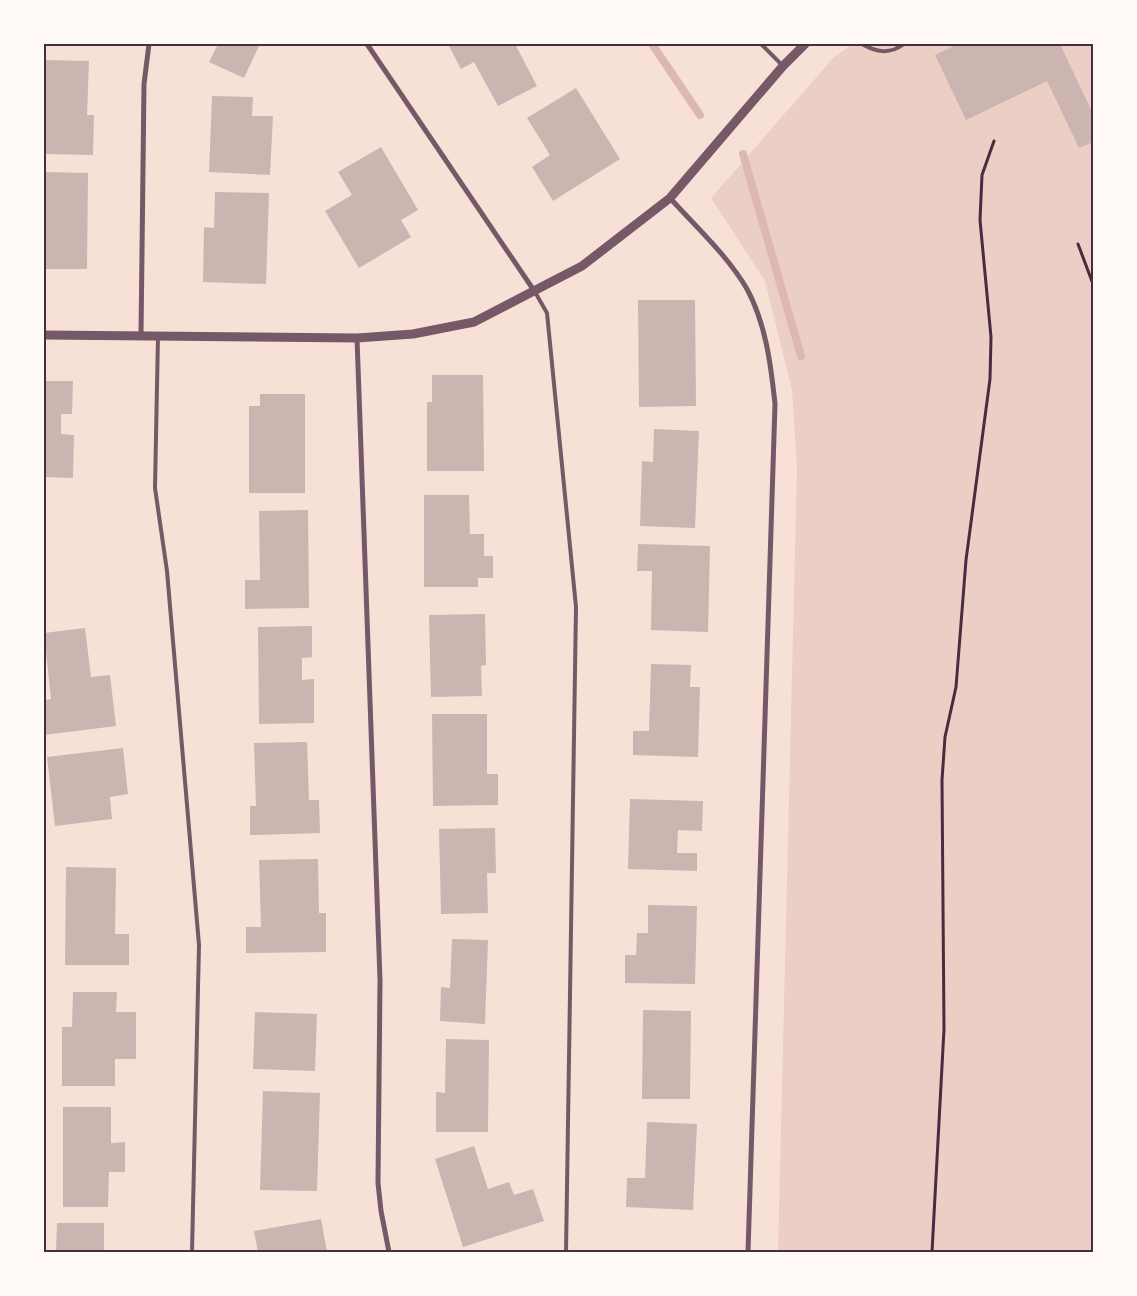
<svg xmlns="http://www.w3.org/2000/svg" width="1137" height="1296" viewBox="0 0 1137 1296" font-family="'Zilla Slab',serif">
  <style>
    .green { fill: #ebcfc5 }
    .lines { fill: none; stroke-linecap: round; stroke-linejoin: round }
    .stream { stroke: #dcb8b0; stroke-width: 8 }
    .building { fill: #ccb4b1 }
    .path { stroke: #4a2c40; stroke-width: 3 }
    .service { stroke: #755966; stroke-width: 4 }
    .minor { stroke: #755966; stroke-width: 5 }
    .tertiary { stroke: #755966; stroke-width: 9 }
    .neatline { fill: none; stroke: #4a2c40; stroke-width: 2 }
  </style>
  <rect width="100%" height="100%" fill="#f7e1d7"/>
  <path class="green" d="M853,44H1093V1252H778L797,467L792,390L765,281L711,198L833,58Z"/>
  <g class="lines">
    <path class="stream" d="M652,44L700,115
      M743,154L801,356"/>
  </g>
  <path class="building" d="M218,44H260L244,78L209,62Z
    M448,44H515L537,86L498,106L474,62L461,69Z
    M958,44H1060L1093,114V142L1079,148L1047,81L966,120L935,55Z
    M44,60L89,61L87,115H94L93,155L44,154Z
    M576,88L620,159L553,201L532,167L550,155L527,118Z
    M212,96L253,97L252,116H273L270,175L209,172Z
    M381,147L418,210L401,220L411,237L359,268L325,211L352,195L338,172Z
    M44,172L88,173L87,269H44Z
    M215,192L269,193L266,284L203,282L204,227L214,228Z
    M638,300H695L696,406L639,407Z
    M432,375H483L484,471H427V402H432Z
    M44,381H73L72,414H61V434L74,435L73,478L44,477Z
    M260,394H305V493H249V406H260Z
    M654,429L699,431L695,528L640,526L642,461L653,462Z
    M424,495H469L470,534H484V556H493V578H478V587H424Z
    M308,510L309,608L245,609V580H260L259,511Z
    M638,544L710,546L708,632L651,630L652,571H637Z
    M485,614L486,665L481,666L482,696L431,697L429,615Z
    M312,626V657L302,658V680L314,679V723L259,724L258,627Z
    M85,628L91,677L110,675L116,726L44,735V700L51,699L44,633Z
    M651,664L691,665L690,687H700L698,757L633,755V731H649Z
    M432,714H487V774H498V805L433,806Z
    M307,742L309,800H319L320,833L250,835V806H256L254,743Z
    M123,748L128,794L110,797L112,819L55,826L47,757Z
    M630,799L703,801L702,831L678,830L677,853H697V871L628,869Z
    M495,828L496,873H487L488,913L441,914L439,829Z
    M318,859L319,913H326V952L246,953V927H261L259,860Z
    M66,867L116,868L115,934H129V965H65Z
    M648,905L697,906L695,984L625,983V955H636L637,933H648Z
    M452,939L488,940L485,1024L440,1021L441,987L450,988Z
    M73,992H117L116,1012H136V1059H115V1086H62V1027H72Z
    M643,1010L691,1011L690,1099H642Z
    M255,1012L317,1014L315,1071L253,1069Z
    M446,1039L489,1040L488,1132H436V1092L445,1093Z
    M263,1091L320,1093L317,1191L260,1190Z
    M63,1107H111V1143L125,1142V1172H109L108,1207H63Z
    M647,1122L697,1124L693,1210L626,1207L627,1178H645Z
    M474,1146L488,1189L509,1182L514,1195L533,1189L544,1221L463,1247L435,1159Z
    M321,1219L327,1252H258L254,1231Z
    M57,1223H104V1252H56Z"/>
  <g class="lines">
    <path class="path" d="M1078,244L1093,284
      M1093,334V355
      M932,1252L944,1029L942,780L945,737L956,687L966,560L990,379L991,337L980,220L982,175L994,141"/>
    <path class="service" d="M761,44L783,66
      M862,44C876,52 889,55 904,44
      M535,292L547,313L576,607L566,1252
      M158,336L155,488L167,571L199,945L192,1252"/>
    <path class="minor" d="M367,44L535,292
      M670,198C696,227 727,255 747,289C766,324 771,366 775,404L748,1252
      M141,336L144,84L149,44
      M357,338L380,980L378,1183L381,1211L389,1252"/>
    <path class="tertiary" d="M44,335L357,338L413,334L474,322L582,266L670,198L783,66L805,44"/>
  </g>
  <rect width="1137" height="1296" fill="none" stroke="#fffaf5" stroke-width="90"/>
  <rect x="45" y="45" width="1047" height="1206" class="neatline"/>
</svg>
